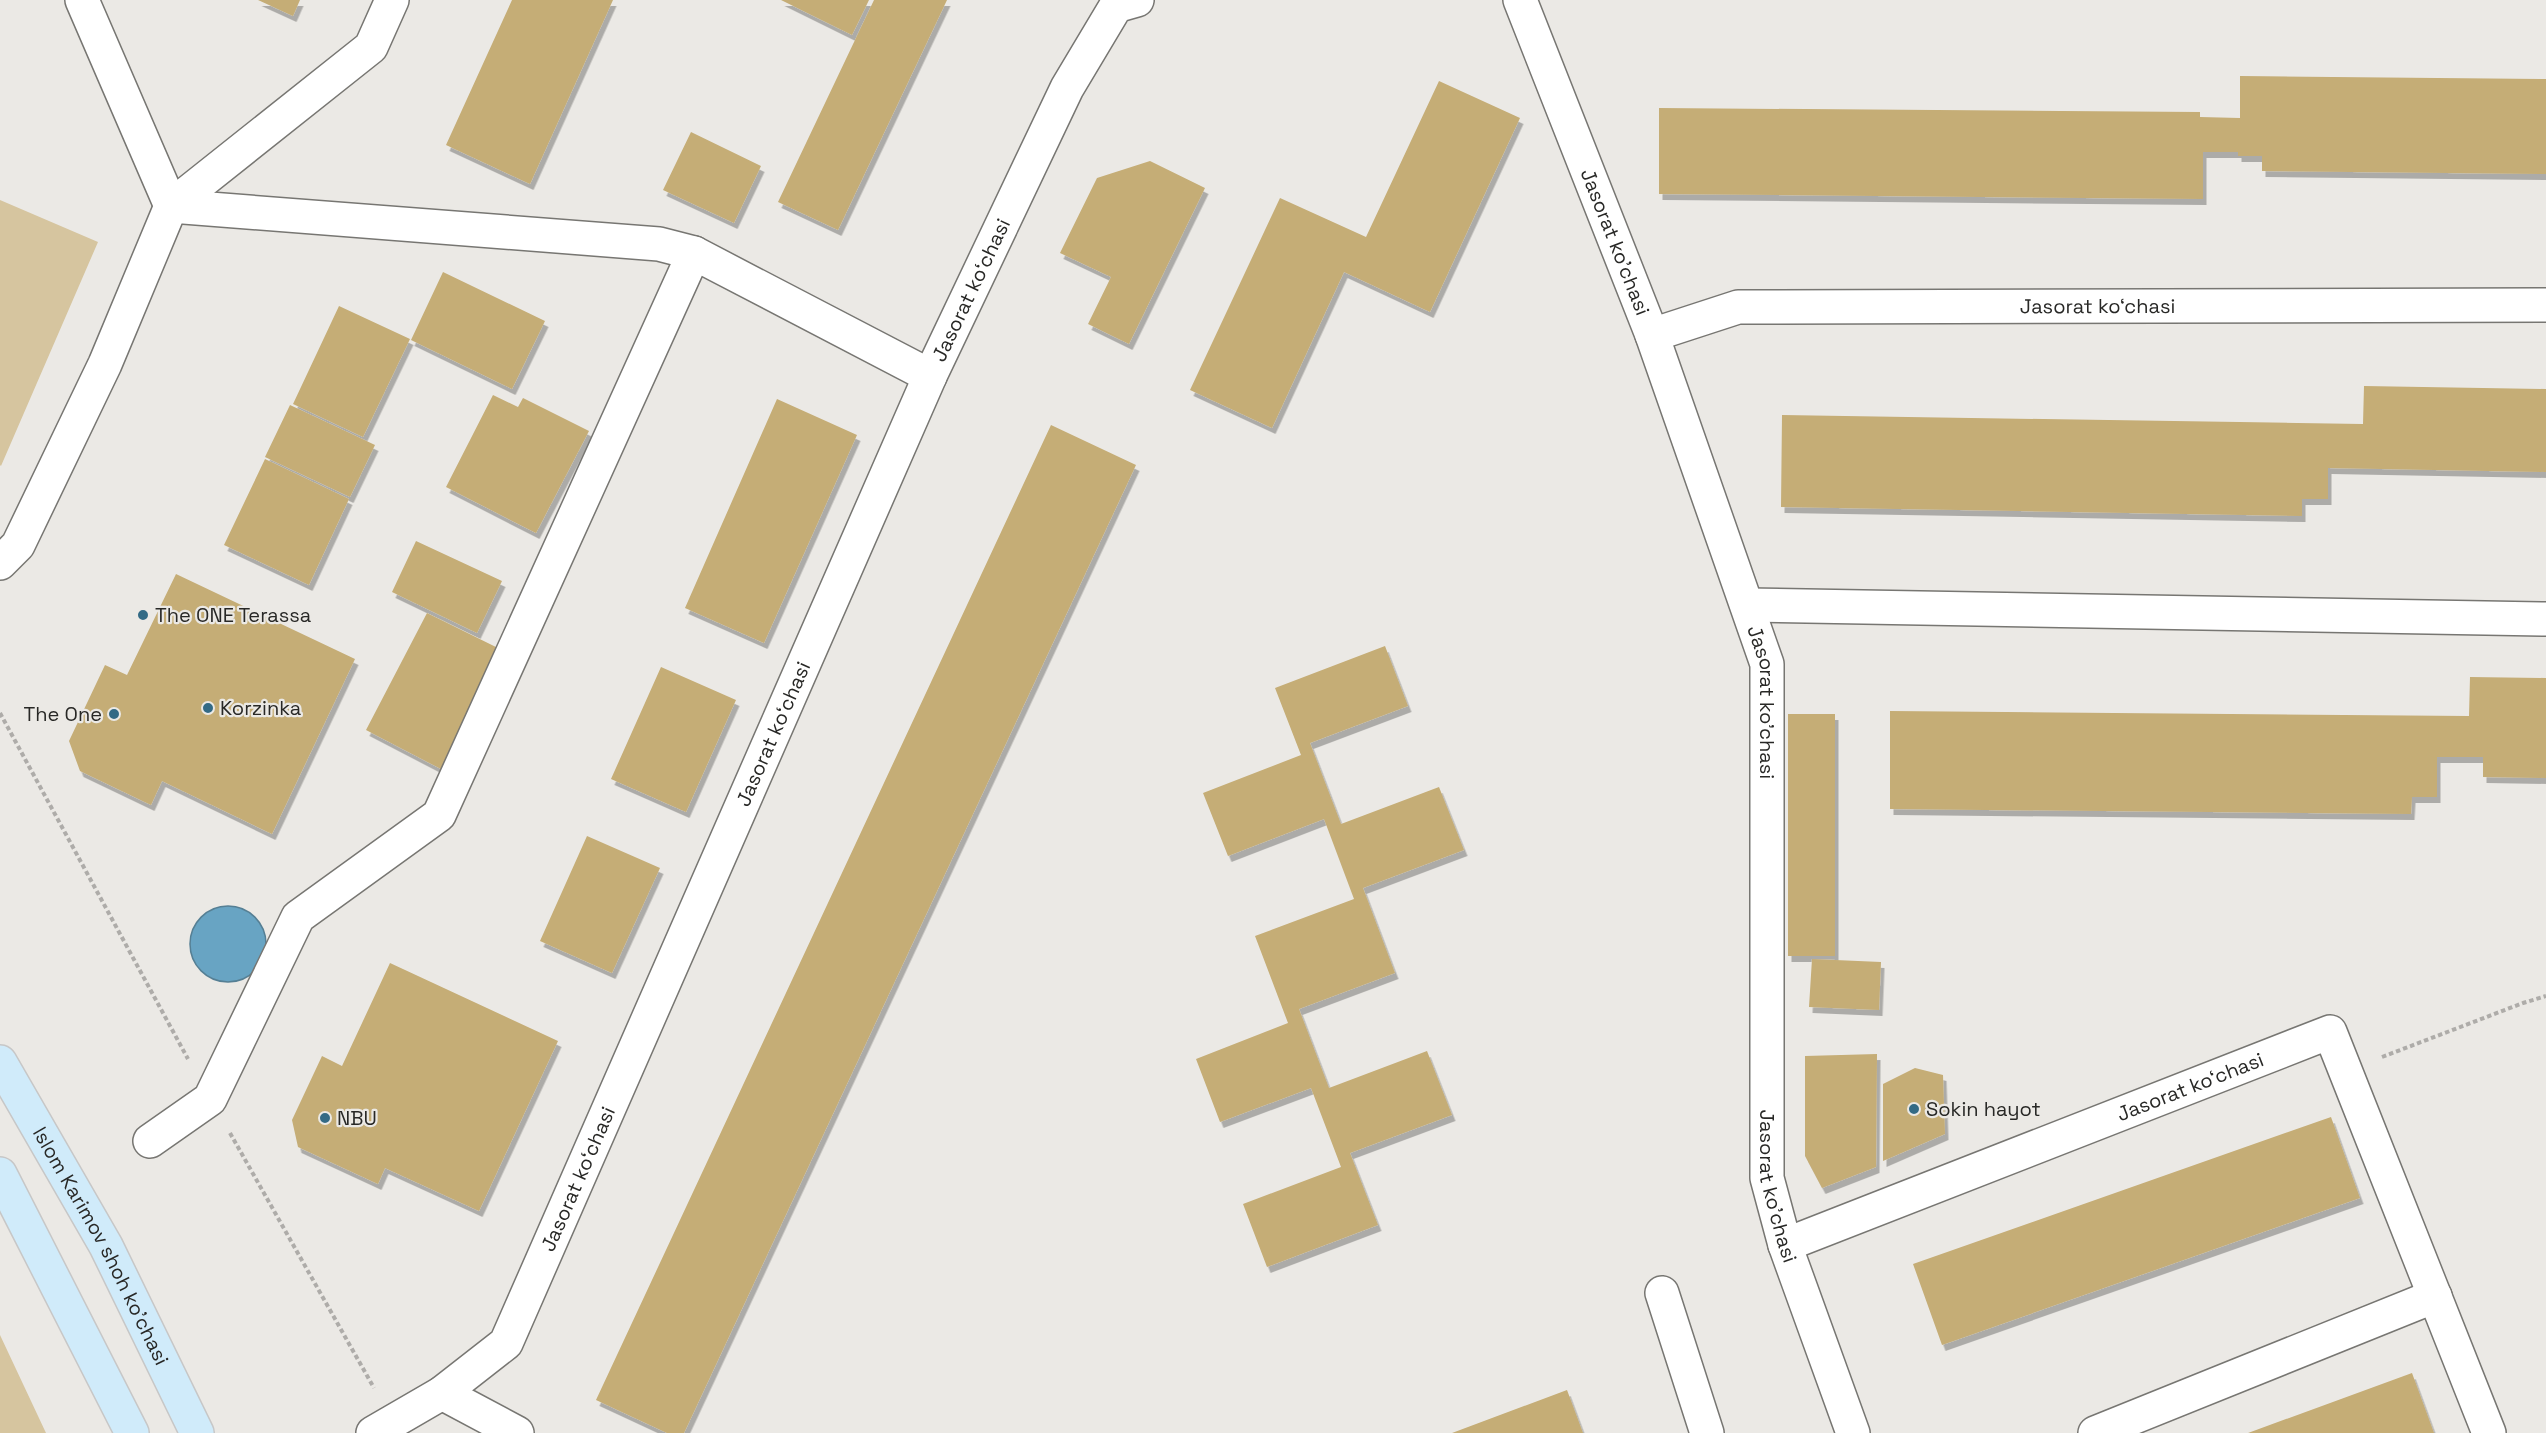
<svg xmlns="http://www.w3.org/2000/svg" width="2546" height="1433" viewBox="0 0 2546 1433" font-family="'Space Grotesk',sans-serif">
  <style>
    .green { fill: #d6c59f }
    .water { fill: #68a4c3; stroke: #557f94; stroke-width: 1.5 }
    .building { fill: #c5ad76; filter: url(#shadow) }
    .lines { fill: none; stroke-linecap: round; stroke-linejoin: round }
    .minor-casing { stroke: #777672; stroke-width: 36 }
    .major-casing { stroke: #c7c7c7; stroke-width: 36 }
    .path { stroke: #aeaca9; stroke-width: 4; stroke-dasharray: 4.5 3; stroke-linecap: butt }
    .minor { stroke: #fff; stroke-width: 33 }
    .major { stroke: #d0ebfa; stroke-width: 33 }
    .poi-dot { fill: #336a85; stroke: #ebe9e5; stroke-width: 2 }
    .labels { text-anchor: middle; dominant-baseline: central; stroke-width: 4.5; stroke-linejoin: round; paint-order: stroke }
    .street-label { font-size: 20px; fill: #282826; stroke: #ebe9e5 }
    .poi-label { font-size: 20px; fill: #282826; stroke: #ebe9e5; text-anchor: start }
  </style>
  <defs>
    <filter id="shadow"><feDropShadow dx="3.5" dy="6" stdDeviation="0" flood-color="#0004"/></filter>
  </defs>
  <rect width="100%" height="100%" fill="#ebe9e5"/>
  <path class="green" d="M0,200L98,242L1,466L0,465Z
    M0,1335L46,1433H0Z"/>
  <path class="water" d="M190 944a38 38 0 1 1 76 0a38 38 0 1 1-76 0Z"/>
  <path class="building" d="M258,0H300L293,16Z
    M512,0H613L530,184L446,145Z
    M781,0H869L852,35Z
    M874,0H947L838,230L778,202Z
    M2240,76L2546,79V174L2262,171V156H2238V152H2203V199L1659,194V108L2200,112V117L2240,118Z
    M1439,81L1520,118L1430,312L1344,272L1272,428L1190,390L1280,198L1366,237Z
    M691,132L761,166L734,223L663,190Z
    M1150,161L1205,188L1129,344L1088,324L1111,277L1060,253L1097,178Z
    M443,272L545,321L512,389L411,340Z
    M339,306L410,339L363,437L293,404Z
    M2364,386L2546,389V472L2328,468V499H2302V516L1781,507L1782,415L2363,424Z
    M493,395L518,407L523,398L589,431L536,533L446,487Z
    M777,399L857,435L764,643L685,608Z
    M290,405L375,445L350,497L265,457Z
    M1051,425L1136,465L684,1433H667L596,1400Z
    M265,459L349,499L309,585L224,545Z
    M416,541L502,581L477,633L392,592Z
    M176,574L355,659L272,834L162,781L151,805L80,771L69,741L105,665L127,675Z
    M427,613L502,650L441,769L366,730Z
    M1385,646L1408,706L1310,743L1341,824L1439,787L1464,850L1363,888L1395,973L1299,1009L1329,1088L1427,1051L1452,1115L1350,1153L1378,1225L1267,1267L1243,1204L1341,1167L1311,1088L1220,1122L1196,1059L1288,1023L1255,936L1354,899L1324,819L1228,856L1203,793L1301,755L1275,688Z
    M661,667L736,700L686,812L611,779Z
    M2470,677L2546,678V778L2483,777V757H2437V797H2412L2411,814L1890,809V711L2469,716Z
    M1788,714H1835V956H1788Z
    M587,836L660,868L612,973L540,941Z
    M1812,959L1881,962L1879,1010L1809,1007Z
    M390,963L558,1041L479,1211L385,1168L378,1184L298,1147L292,1120L322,1056L342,1066Z
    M1877,1054L1876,1167L1822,1188L1805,1156V1056Z
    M1915,1068L1943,1075L1945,1134L1883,1161V1084Z
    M2331,1117L2360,1198L1942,1345L1913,1264Z
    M2412,1373L2434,1433H2248Z
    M1567,1390L1583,1433H1452Z"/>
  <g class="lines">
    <g class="minor-casing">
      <g id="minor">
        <path d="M82,0L171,206"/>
        <path id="s1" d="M1520,0L1652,335L1767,664V1178L1785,1245L1853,1433"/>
        <path d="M171,206L659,244L694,253L930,376"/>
        <path id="s2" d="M1652,335L1738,307L2546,305"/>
        <path d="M0,563L18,545L105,364L171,206L371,47L392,0"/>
        <path d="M1747,605L2546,619"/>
        <path d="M150,1141L210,1099L298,917L439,815L694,253"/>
        <path id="s3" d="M1785,1245L2330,1032L2489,1433"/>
        <path d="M1662,1293L1707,1433"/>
        <path d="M442,1393L517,1433"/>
        <path id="s4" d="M373,1433L442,1393L506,1343L930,376L1067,88L1116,6L1137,0"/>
        <path d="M2095,1433L2435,1296"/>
      </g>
    </g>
    <g class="major-casing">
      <g id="major">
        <path id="s5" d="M0,1062L106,1246L197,1433"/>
        <path d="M0,1174L132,1433"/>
      </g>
    </g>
    <path class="path" d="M0,713L188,1059
      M2382,1057L2523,1003L2546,996
      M230,1133L374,1388"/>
    <use href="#minor" class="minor"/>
    <use href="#major" class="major"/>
  </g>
  <g class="poi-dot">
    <circle cx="143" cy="615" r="6"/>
    <circle cx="208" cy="708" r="6"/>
    <circle cx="114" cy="714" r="6"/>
    <circle cx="1914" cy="1109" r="6"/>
    <circle cx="325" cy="1118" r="6"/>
  </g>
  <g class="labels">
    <g class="street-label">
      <text stroke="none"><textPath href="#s1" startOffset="260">Jasorat ko'chasi</textPath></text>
      <text stroke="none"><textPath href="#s4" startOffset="1312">Jasorat ko‘chasi</textPath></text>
      <text stroke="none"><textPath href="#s2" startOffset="450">Jasorat ko‘chasi</textPath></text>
      <text stroke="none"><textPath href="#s1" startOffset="746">Jasorat ko'chasi</textPath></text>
      <text stroke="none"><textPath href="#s4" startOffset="826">Jasorat ko‘chasi</textPath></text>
      <text stroke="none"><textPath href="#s3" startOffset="435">Jasorat ko‘chasi</textPath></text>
      <text stroke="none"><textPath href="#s4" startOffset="340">Jasorat ko‘chasi</textPath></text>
      <text stroke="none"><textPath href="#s1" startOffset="1232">Jasorat ko'chasi</textPath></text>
      <text stroke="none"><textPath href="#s5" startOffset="210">Islom Karimov shoh ko'chasi</textPath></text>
    </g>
    <g class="poi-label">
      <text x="155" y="615">The ONE Terassa</text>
      <text x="220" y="708">Korzinka</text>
      <text x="102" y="714" text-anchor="end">The One</text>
      <text x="1926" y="1109">Sokin hayot</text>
      <text x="337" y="1118">NBU</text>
    </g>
  </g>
</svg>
